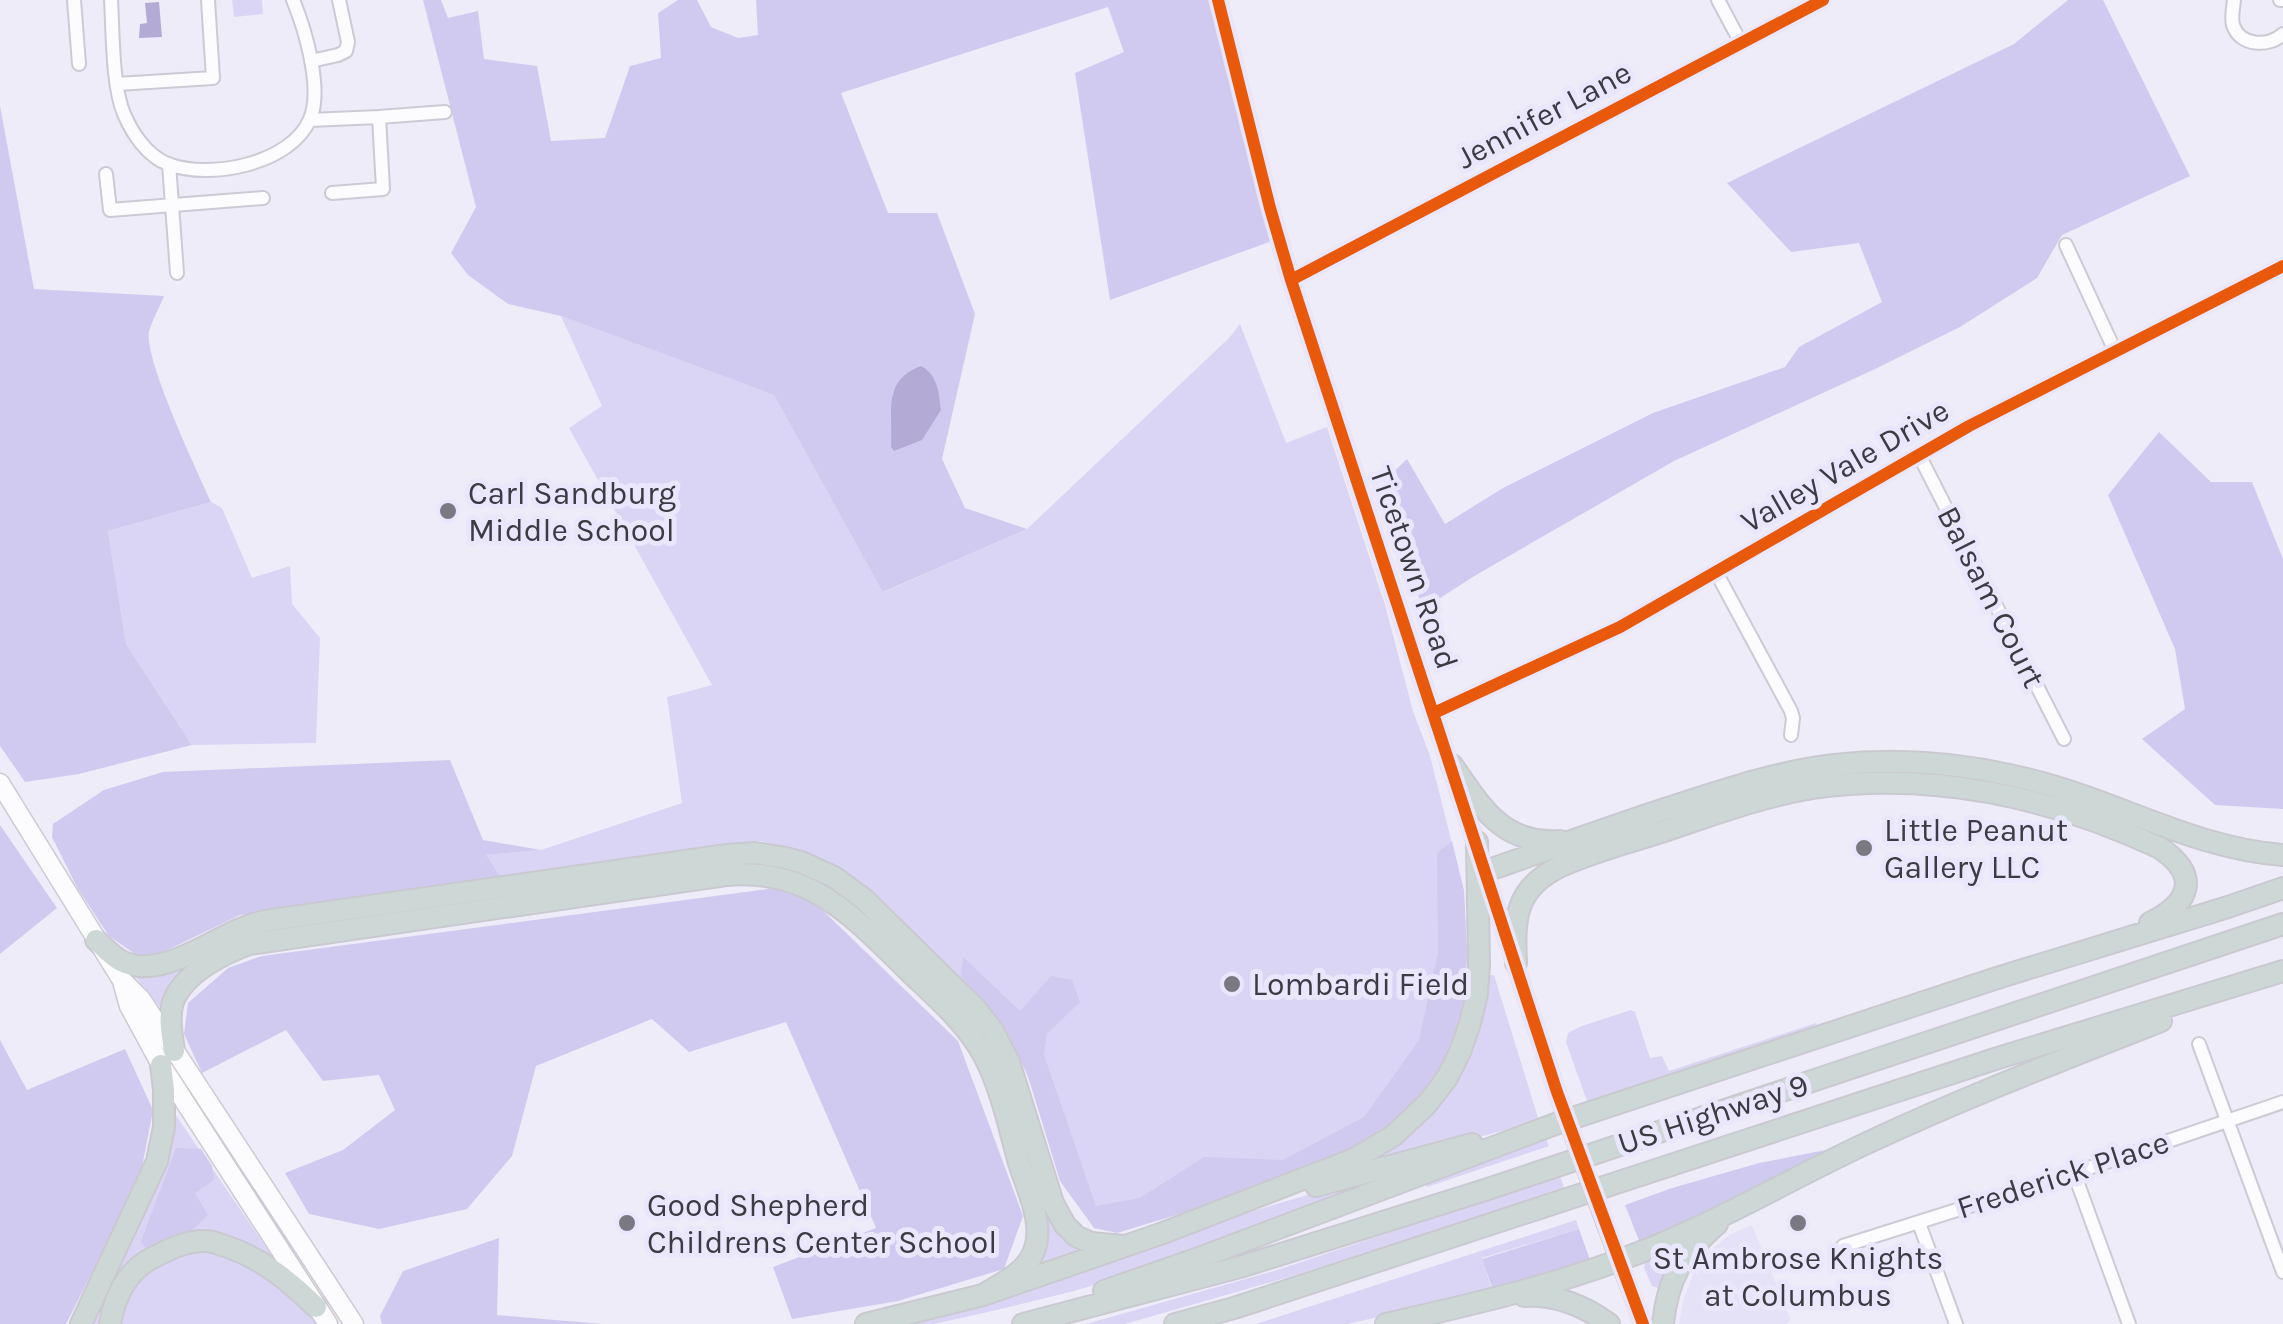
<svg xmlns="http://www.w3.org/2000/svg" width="2283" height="1324" viewBox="0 0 2283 1324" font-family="Karla,sans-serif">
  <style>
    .built { fill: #e5e2f7 }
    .green { fill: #dad5f4 }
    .forest { fill: #d1caf0 }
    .water { fill: #b3abd6 }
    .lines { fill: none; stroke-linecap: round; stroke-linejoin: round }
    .minor-casing { stroke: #cccad4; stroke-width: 16 }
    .tertiary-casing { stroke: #cccad4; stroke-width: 19 }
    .secondary-casing { stroke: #cccad4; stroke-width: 21 }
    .trunk-casing { stroke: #cac9d0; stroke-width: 24 }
    .minor { stroke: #fcfcfe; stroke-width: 12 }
    .tertiary { stroke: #fcfcfe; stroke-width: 15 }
    .secondary { stroke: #fcfcfe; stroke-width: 18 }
    .trunk { stroke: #cdd8d6; stroke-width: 20 }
    .tertiary-bridge-casing { stroke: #cccad4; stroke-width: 19; stroke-linecap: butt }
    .tertiary-bridge { stroke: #fcfcfe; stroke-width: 15 }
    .cycleway-casing { stroke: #eae7fd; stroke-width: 19 }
    .cycleway { stroke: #e8590c; stroke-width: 12 }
    .poi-dot { fill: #7a7983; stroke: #eae7fd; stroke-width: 4 }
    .labels { text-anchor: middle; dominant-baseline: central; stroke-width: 10; stroke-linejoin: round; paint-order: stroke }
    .street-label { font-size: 32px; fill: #3c3b44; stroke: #eae7fd }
    .poi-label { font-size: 32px; fill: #3c3b44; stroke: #eae7fd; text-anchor: start }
  </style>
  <rect width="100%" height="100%" fill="#eeecf8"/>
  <path class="built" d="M1752,1225L1791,1320L1787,1324H1679L1683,1301L1695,1269L1706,1254L1729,1235Z"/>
  <path class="green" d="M232,0H262L263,14L234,17Z
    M561,316L774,395L884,592L1027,529L1229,338L1240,324L1286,443L1327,427L1385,605L1413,711L1430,756L1464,891L1467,953L1464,1005L1451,1047L1418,1101L1199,1208L1094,1228L1004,1023L841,867L761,841L502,879L485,855L541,850L682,803L667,697L712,685L569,428L602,406Z
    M211,502L222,508L252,578L290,566L292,604L320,638L316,743L192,745L126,644L108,531Z
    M186,965L190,971L162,1010L131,971C153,976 166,973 186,965Z
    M1494,975L1539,1121L1325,1178L1377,1156L1437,1111L1463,1068L1482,1018L1486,976Z
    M1631,1010L1635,1012L1650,1058L1662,1056L1669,1071L1816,1023L1819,1028L1588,1104L1566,1042L1568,1033L1582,1026Z
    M173,1111L274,1259L272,1261L172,1239L101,1324H87Z
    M1545,1137L1549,1146L1427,1187L1424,1179Z
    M1560,1176L1565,1190L1289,1277L1125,1324H1086L1274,1271Z
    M1360,1187L1362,1188L1175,1261L1074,1291L997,1310L934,1324H908L994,1301L1083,1273L1250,1212L1314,1193Z
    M1042,1197L1068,1242L1077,1250L1076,1254L1036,1268Z
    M1576,1220L1579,1229L1482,1258L1492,1290L1348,1324H1256Z
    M1696,1233L1679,1252L1658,1288L1652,1286L1644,1268L1646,1258Z
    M197,1251C244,1253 290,1288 317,1324H117L135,1280L168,1256Z"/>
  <path class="forest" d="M423,0H441L448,18L478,11L484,59L537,66L551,141L605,138L630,66L661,58L658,13L678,0H697L711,27L738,38L758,35L756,0H1212L1280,238L1110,300L1075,73L1124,52L1108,7L841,93L888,213H937L975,314L942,459L965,508L1027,529L883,592L774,395L561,316L508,304L468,275L451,253L476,207Z
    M2068,0H2103L2190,176L2062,235L2037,278L1960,327L1873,370L1674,461L1476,575L1423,609L1379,486L1407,459L1445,524L1503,488L1653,413L1785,367L1799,347L1882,302L1859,243L1791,252L1727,183L2014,44Z
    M0,106L34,289L164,296C160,307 152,320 149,332C144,359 197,471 211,502L108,531L126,644L192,745L79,774L25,782L0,746Z
    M2159,432L2211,482H2252L2283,559V809L2215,805L2142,739L2185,709L2175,649L2108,495Z
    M450,760L483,840L541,850L486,855L502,879L240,915L155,956L135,954L109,936L78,889L52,837L53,824L104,790L163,772Z
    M0,825L57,908L0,954Z
    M1452,841L1464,891L1467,953L1464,1005L1451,1047L1437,1075L1418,1101L1393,1126L1330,1161L1199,1208L1117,1233L1094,1228L1060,1181L1027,1073L1003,1026L961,979L963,957L1020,1011L1051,976L1072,980L1080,1002L1047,1034L1044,1055L1096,1206L1140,1198L1204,1157L1283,1160L1364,1117L1419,1040L1438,953L1437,853Z
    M775,888L807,895L958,1041L1023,1216L1004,1269L898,1301L792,1319L773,1267L876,1228L786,1022L689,1052L652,1019L536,1066L512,1156L467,1209L379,1229L309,1214L285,1173L343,1150L395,1110L379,1075L323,1081L286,1030L202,1073L184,1034L188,1003L228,968L262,956Z
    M0,1040L27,1090L125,1049L153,1110L140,1178L66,1324H0Z
    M176,1148L201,1149L212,1166L214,1180L195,1193L208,1215L192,1230L147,1250L141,1241Z
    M1836,1148L1765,1185L1640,1243L1625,1205L1672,1188L1759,1163Z
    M1579,1229L1590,1260L1493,1290L1482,1259Z
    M499,1238L497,1315L603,1324H382L380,1316L403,1271Z"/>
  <path class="water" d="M159,2L162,37L139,38L140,24L147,23L145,3Z
    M921,366C938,375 939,393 941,410L922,440L894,451L891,447C893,412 882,380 921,366Z"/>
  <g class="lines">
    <g class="minor-casing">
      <path id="minor" d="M74,0L79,64
        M111,0C113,31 112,86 124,114C132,133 147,156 168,164C210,180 291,164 310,119C323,89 305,29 293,0
        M1718,0L1741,43
        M2234,0C2233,9 2231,17 2233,25C2240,47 2270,47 2283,34
        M2280,0H2283
        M311,61L338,55L346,51L348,42L339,0
        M117,84L213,78L208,0
        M379,117L445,112
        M310,120L379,117L383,189L332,193
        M169,164L177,273
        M106,174L110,210L263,198
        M2066,245L2115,351
        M1291,280L1823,0
        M1919,455L2064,739
        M1716,572L1791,711L1793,718L1791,735
        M1434,713L1620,627L1969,426L2283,266
        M2199,1044L2283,1272
        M2074,1173L2129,1324
        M1919,1223L1956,1324
        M1843,1246L2074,1173L2283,1102"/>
    </g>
    <g class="tertiary-casing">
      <path id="tertiary" d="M1218,0L1270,208L1291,280L1557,1092
        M1605,1224L1643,1324"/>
    </g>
    <g class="secondary-casing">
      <path id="secondary" d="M0,783L121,979L141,999L354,1324
        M123,985L129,1006L161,1065L328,1324"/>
    </g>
    <g class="trunk-casing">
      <path id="trunk" d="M1452,765C1481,806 1502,845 1560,841
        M1486,871C1546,850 1605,829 1665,809C1721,791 1775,772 1834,765C1896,758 1961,763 2022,778C2112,798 2190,848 2283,855
        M96,940C104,947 112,956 121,961C166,983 220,929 265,921L727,855L755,853L786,858L801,862L834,877L864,899L976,1009L993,1031L1009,1062L1053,1203L1065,1225L1076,1236L1091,1243L1124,1246
        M1516,963C1514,918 1515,889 1559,867C1593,851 1631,842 1667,830C1715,814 1763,796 1813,788C1932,771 2052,797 2160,848C2201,876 2190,903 2150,923
        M174,1051C172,1035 168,1018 173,1002C184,973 222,954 249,944L726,875C813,867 856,920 913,975C938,999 966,1023 983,1054C1001,1087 1009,1127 1019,1163C1027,1189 1045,1224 1034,1251C1026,1273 1002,1283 983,1295
        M1316,1186L1472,1144
        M1104,1291L1199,1258L1558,1123L1997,978L2228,907L2283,888
        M1524,1296C1556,1294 1583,1305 1609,1324
        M81,1324L157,1161L164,1127V1090L161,1065
        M110,1324C115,1295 127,1270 154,1257C170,1249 187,1240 206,1241C213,1241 221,1245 228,1247C263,1259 290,1282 316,1307
        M866,1324L983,1295L1163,1233L1354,1159L1393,1136L1427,1104L1447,1078L1460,1052L1470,1023L1477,994L1479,966L1477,842
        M1023,1324L1240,1267L1485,1190L2283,924
        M1175,1324L1234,1308L1998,1058L2283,971
        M1386,1324C1465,1306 1544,1288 1620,1260C1706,1229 1784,1182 1867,1143C1963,1098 2062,1060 2161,1021
        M1663,1324C1668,1277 1682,1255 1717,1224"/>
    </g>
    <use href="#minor" class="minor"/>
    <use href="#tertiary" class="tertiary"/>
    <use href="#secondary" class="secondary"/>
    <use href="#trunk" class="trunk"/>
    <g class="tertiary-bridge-casing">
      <path id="tertiary-bridge" d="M1557,1092L1605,1224"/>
    </g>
    <use href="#tertiary-bridge" class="tertiary-bridge"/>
    <g class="cycleway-casing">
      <path id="cycleway" d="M1218,0L1270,208L1291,280L1557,1092L1643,1324
        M1291,280L1823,0
        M1434,713L1620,627L1969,426L2283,266"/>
    </g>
    <use href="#cycleway" class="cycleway"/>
  </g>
  <g class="poi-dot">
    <circle cx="448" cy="511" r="10"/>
    <circle cx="1864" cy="848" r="10"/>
    <circle cx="1232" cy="984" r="10"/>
    <circle cx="627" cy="1223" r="10"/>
    <circle cx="1798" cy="1223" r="10"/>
  </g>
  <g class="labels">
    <g class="street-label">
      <text transform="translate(1544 115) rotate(-28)">Jennifer Lane</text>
      <text transform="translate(1845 466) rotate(-30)">Valley Vale Drive</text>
      <text transform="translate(1414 568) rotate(71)">Ticetown Road</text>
      <text transform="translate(1991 597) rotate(63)">Balsam Court</text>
      <text transform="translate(1713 1114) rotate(-18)">US Highway 9</text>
      <text transform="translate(2063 1175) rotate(-18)">Frederick Place</text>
    </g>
    <g class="poi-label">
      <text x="468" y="493">Carl Sandburg<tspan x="468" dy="37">Middle School</tspan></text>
      <text x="1884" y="830">Little Peanut<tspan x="1884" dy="37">Gallery LLC</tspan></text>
      <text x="1252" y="984">Lombardi Field</text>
      <text x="647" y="1205">Good Shepherd<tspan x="647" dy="37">Childrens Center School</tspan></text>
      <text x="1798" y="1258" text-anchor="middle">St Ambrose Knights<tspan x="1798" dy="37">at Columbus</tspan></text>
    </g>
  </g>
</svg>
